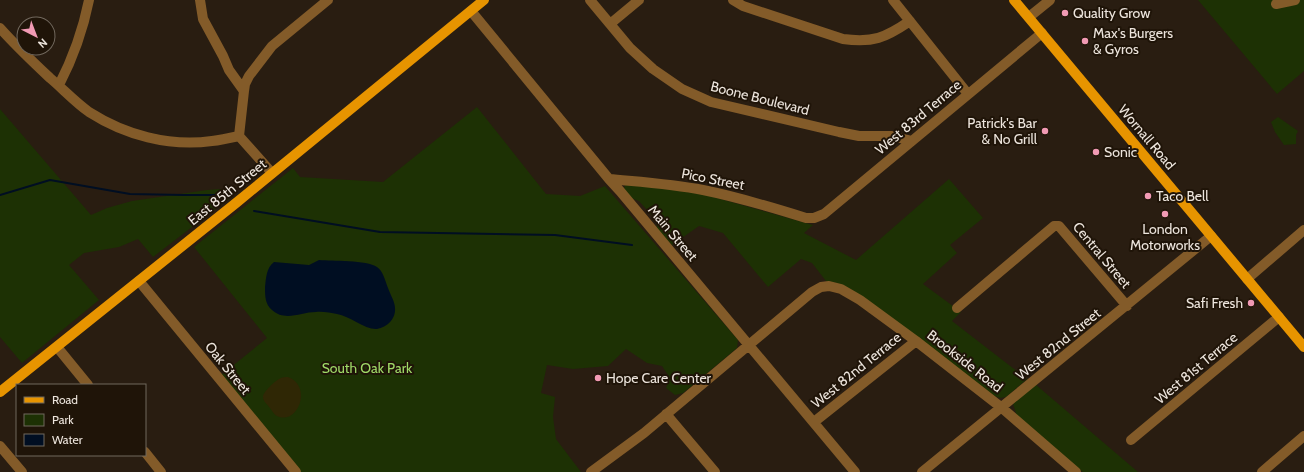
<svg xmlns="http://www.w3.org/2000/svg" width="1304" height="472" viewBox="0 0 1304 472" font-family="Cabin,sans-serif">
  <style>
    .green { fill: #1d3104 }
    .sand { fill: #2f2705 }
    .water { fill: #000e22 }
    .lines { fill: none; stroke-linecap: round; stroke-linejoin: round }
    .stream { stroke: #000e22; stroke-width: 2 }
    .minor { stroke: #835b29; stroke-width: 10 }
    .major { stroke: #e79400; stroke-width: 10 }
    .poi-dot { fill: #f19ab4; stroke: #1f1408; stroke-width: 1.5 }
    .labels { text-anchor: middle; dominant-baseline: central; stroke-width: 4; stroke-linejoin: round; paint-order: stroke }
    .poi-label { font-size: 14px; fill: #ede5dd; stroke: #1f1408; text-anchor: start }
    .street-label { font-size: 14px; fill: #ede5dd; stroke: #1f1408 }
    .park-label { font-size: 14px; fill: #9fd967; stroke: #1f1408 }
  </style>
  <rect width="100%" height="100%" fill="#291d11"/>
  <path class="green" d="M1198,0H1304V71L1277,94Z
    M477,107L546,194L580,196L605,186L738,340L737,348L683,393L675,395L666,388L670,378L662,366L647,363L626,349L608,366L573,369L547,365L541,393L555,397L553,417L556,439L581,472H301L220,376L267,338L194,247L293,168L300,177L383,182Z
    M0,109L91,215L107,208L132,201L207,190L220,189L235,194L153,257L138,239L119,247L84,253L69,265L99,300L22,363L0,337Z
    M1278,117L1298,131L1296,135V144L1284,145L1275,132L1271,122Z
    M949,179L983,218L950,245L957,253L923,284L961,312L952,321L1027,379L1006,397L1000,398L994,396L852,290L837,283L826,281L812,263L801,259L768,287L723,233L699,226L672,245L658,230L655,219L639,201L631,198L624,189L625,185L656,187L706,195L813,225L804,233L856,260Z
    M1035,384L1138,472H1083L1017,416L1013,404Z"/>
  <path class="sand" d="M288,377C313,386 298,426 277,416C274,415 272,410 269,407C267,404 263,401 263,397C263,392 275,381 279,379C282,377 286,377 288,377Z"/>
  <path class="water" d="M319,260C332,261 367,260 377,267C383,271 385,280 388,288C390,294 395,302 395,308C396,319 387,327 377,329C365,330 350,316 337,314C331,313 322,311 316,312C301,312 285,322 272,310C265,304 265,296 265,287C266,279 266,268 274,262L309,265Z"/>
  <g class="lines">
    <path class="stream" d="M0,195L50,180L130,194L184,195H224
      M254,211L380,232L555,235L632,245"/>
    <path class="minor" d="M200,0L203,19L223,56L229,70L244,91L239,136L272,173
      M590,0L630,48L653,69L682,89L711,102L839,132L859,136H892L912,141
      M733,0L743,6L843,39C873,43 885,38 910,21
      M893,0L968,94
      M1276,4L1295,0
      M471,11L609,179L620,191L855,472
      M1029,17L1050,0
      M610,24L639,0
      M0,28C16,46 33,62 50,78C63,89 75,102 89,112C125,135 169,147 212,141C221,140 230,138 239,136
      M59,85C73,58 83,30 89,0
      M244,91L245,84L249,76L272,46L328,0
      M609,179C640,182 672,184 703,190C738,197 771,207 806,218H814L824,214L1042,33
      M1247,279L1304,230
      M139,281L296,472
      M957,308L1054,226H1059L1127,306
      M57,347L88,385
      M666,414L715,472
      M814,422L916,341
      M1131,440L1279,317
      M0,446L22,472
      M145,452L161,472
      M591,472L644,433L812,292L821,287L829,286L841,289L860,300L916,341L1002,408L1076,472
      M922,472L1211,236
      M1262,472L1304,436"/>
    <path class="major" d="M1014,0L1304,347
      M0,392L236,203L484,0"/>
  </g>
  <g class="poi-dot">
    <circle cx="1065" cy="13" r="4"/>
    <circle cx="1085" cy="41" r="4"/>
    <circle cx="1045" cy="131" r="4"/>
    <circle cx="1096" cy="152" r="4"/>
    <circle cx="1148" cy="196" r="4"/>
    <circle cx="1165" cy="214" r="4"/>
    <circle cx="1251" cy="303" r="4"/>
    <circle cx="598" cy="378" r="4"/>
  </g>
  <g class="labels">
    <g class="poi-label">
      <text x="1073" y="13">Quality Grow</text>
      <text x="1093" y="33">Max's Burgers<tspan x="1093" dy="16">&amp; Gyros</tspan></text>
      <text x="1037" y="123" text-anchor="end">Patrick's Bar<tspan x="1037" dy="16">&amp; No Grill</tspan></text>
      <text x="1104" y="152">Sonic</text>
      <text x="1156" y="196">Taco Bell</text>
      <text x="1165" y="229" text-anchor="middle">London<tspan x="1165" dy="16">Motorworks</tspan></text>
      <text x="1243" y="303" text-anchor="end">Safi Fresh</text>
      <text x="606" y="378">Hope Care Center</text>
    </g>
    <g class="street-label">
      <text transform="translate(760 98) rotate(14)">Boone Boulevard</text>
      <text transform="translate(918 117) rotate(-40)">West 83rd Terrace</text>
      <text transform="translate(1147 137) rotate(50)">Wornall Road</text>
      <text transform="translate(713 179) rotate(11)">Pico Street</text>
      <text transform="translate(227 192) rotate(-39)">East 85th Street</text>
      <text transform="translate(673 233) rotate(50)">Main Street</text>
      <text transform="translate(1102 255) rotate(50)">Central Street</text>
      <text transform="translate(1058 344) rotate(-39)">West 82nd Street</text>
      <text transform="translate(965 361) rotate(38)">Brookside Road</text>
      <text transform="translate(228 368) rotate(51)">Oak Street</text>
      <text transform="translate(1196 368) rotate(-40)">West 81st Terrace</text>
      <text transform="translate(856 370) rotate(-39)">West 82nd Terrace</text>
    </g>
    <g class="park-label">
      <text x="367" y="368">South Oak Park</text>
    </g>
  </g>
  <rect x="16" y="384" width="130" height="72" fill="#1f1408" stroke="#71685d"/>
  <rect x="24" y="397" width="20" height="6" fill="#e79400" stroke="#71685d"/>
  <text x="52" y="404" font-size="12" fill="#ede5dd">Road</text>
  <rect x="24" y="414" width="20" height="12" fill="#1d3104" stroke="#71685d"/>
  <text x="52" y="424" font-size="12" fill="#ede5dd">Park</text>
  <rect x="24" y="434" width="20" height="12" fill="#000e22" stroke="#71685d"/>
  <text x="52" y="444" font-size="12" fill="#ede5dd">Water</text>
  <g transform="translate(36 36) rotate(138)"><circle r="19" fill="#1f1408" stroke="#71685d"/>
  <path d="M0-3L7 15L0 10L-7 15Z" fill="#f19ab4"/>
  <text y="-6" font-size="11" font-weight="bold" text-anchor="middle" fill="#ede5dd">N</text>
  </g>
</svg>
